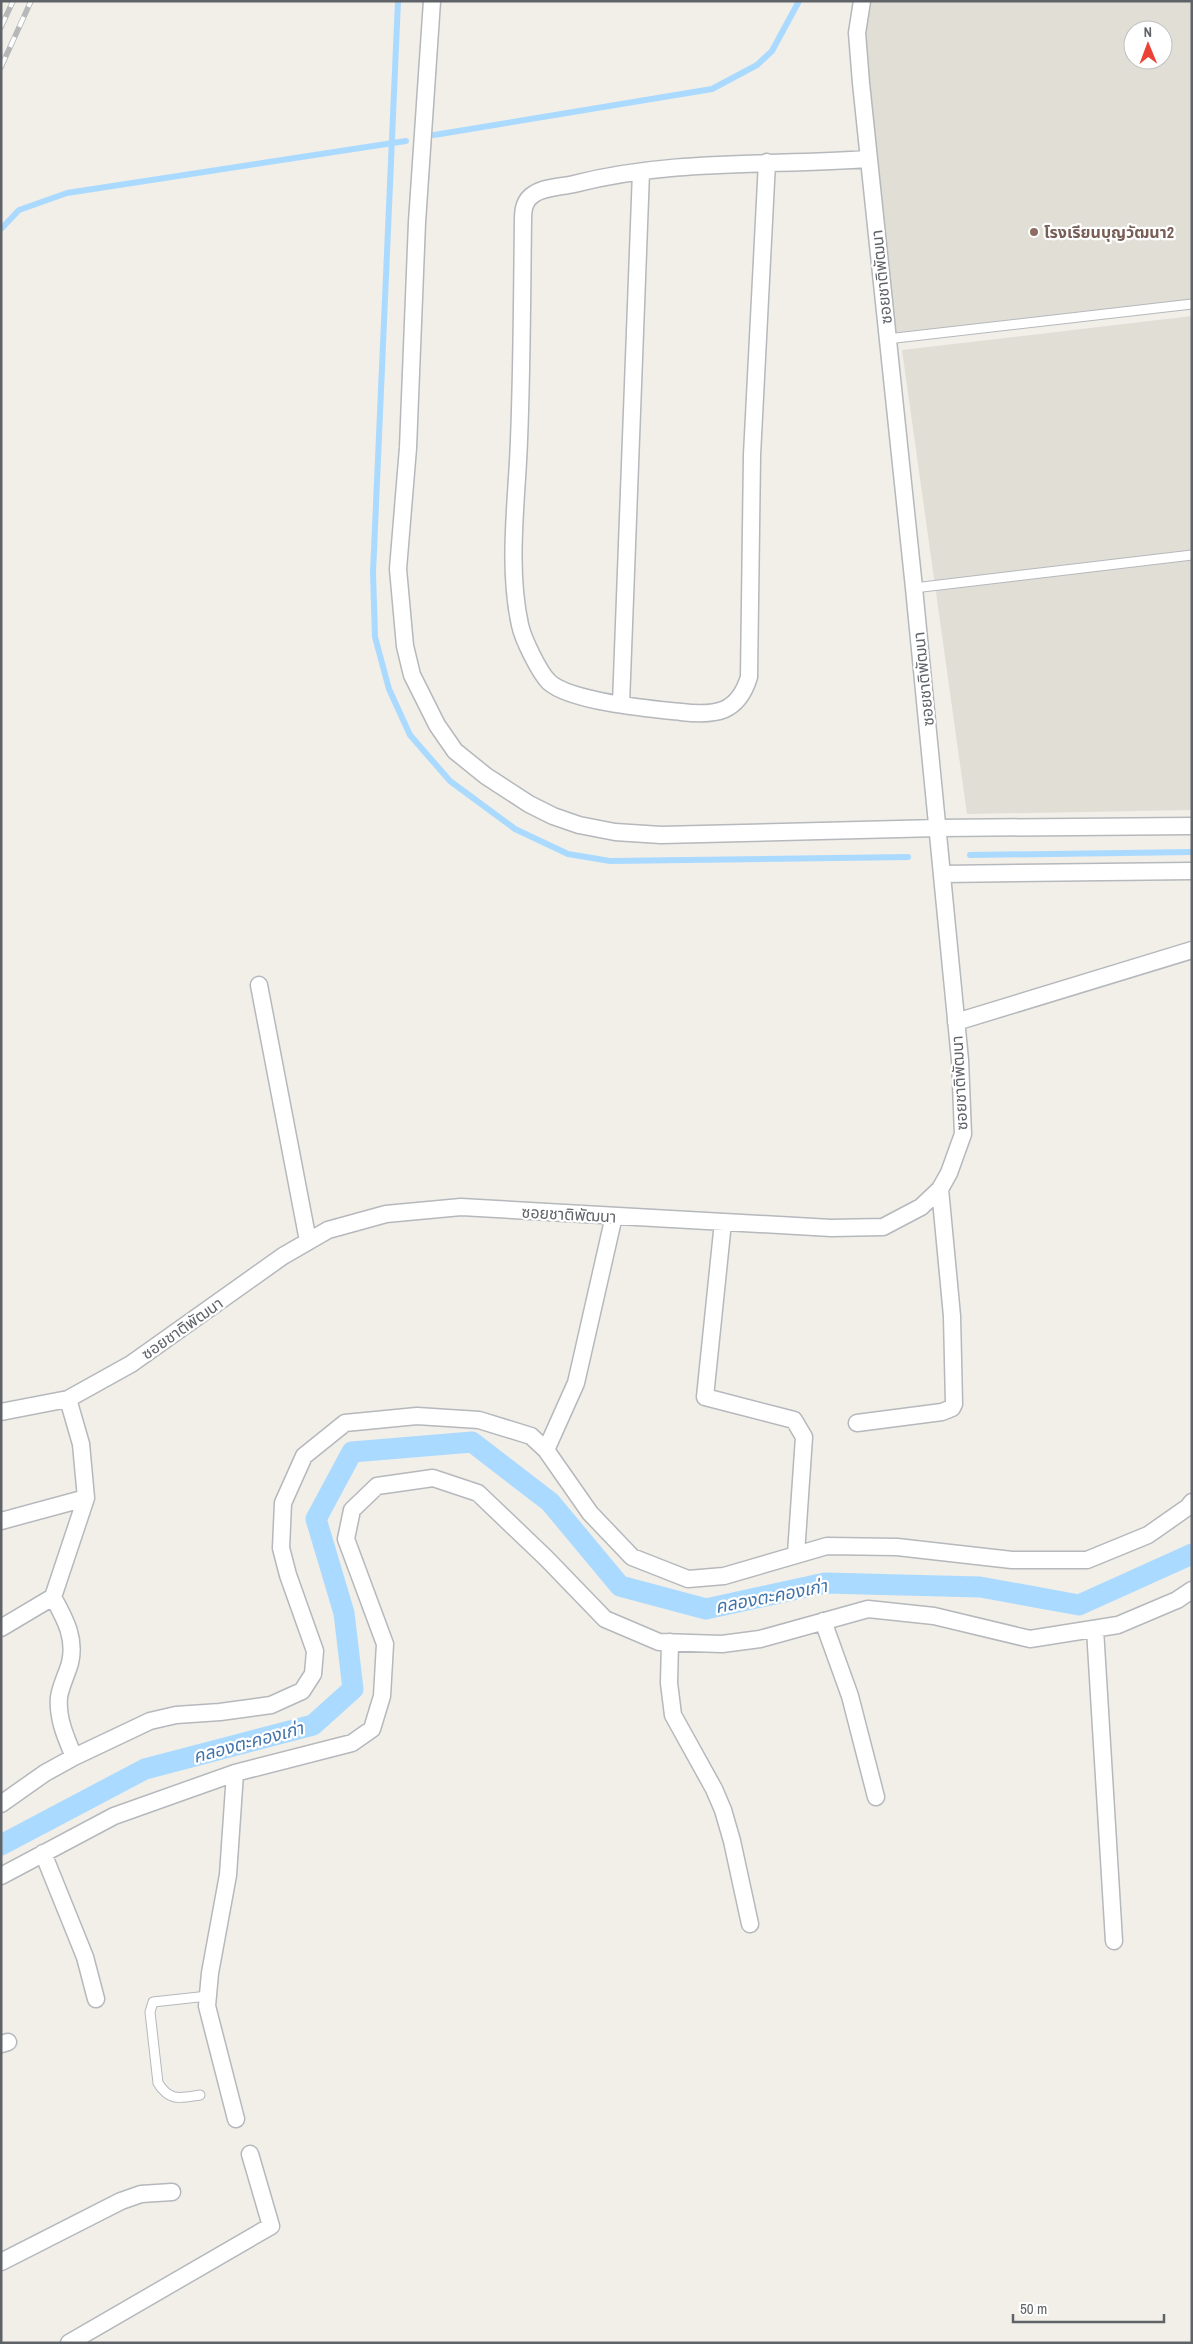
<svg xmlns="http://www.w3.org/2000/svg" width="1193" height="2344" viewBox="0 0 1193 2344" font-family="'Archivo Narrow','Noto Sans Thai',sans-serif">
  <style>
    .education { fill: #e1ded6; fill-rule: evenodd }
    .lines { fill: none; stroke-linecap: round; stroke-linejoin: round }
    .stream { stroke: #aadaff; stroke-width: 6 }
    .canal { stroke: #aadaff; stroke-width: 21 }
    .service-casing { stroke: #b5b8bc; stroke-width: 11 }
    .minor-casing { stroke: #b5b8bc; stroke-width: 19 }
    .service { stroke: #fff; stroke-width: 9 }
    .minor { stroke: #fff; stroke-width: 16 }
    .rail-casing { stroke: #b6b7b8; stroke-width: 5.5 }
    .rail { stroke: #fff; stroke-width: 4; stroke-dasharray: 11; stroke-linecap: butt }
    .education-dot { fill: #8d6e63; stroke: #fff; stroke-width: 2 }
    .labels { text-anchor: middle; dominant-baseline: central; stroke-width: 4.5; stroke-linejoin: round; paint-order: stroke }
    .education-label { font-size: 16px; font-weight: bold; fill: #785e54; stroke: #fff; text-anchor: start }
    .street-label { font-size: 16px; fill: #5f6368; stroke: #fff }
    .water-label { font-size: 18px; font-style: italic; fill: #4174aa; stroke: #fff }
  </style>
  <rect width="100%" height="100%" fill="#f1efe8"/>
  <path class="education" d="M862,1H1192V305L887,339ZM1133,30H1163V60H1133Z
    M1192,316V810L967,814L902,350Z"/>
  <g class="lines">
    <path class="stream" d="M398,1L373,573L375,637L389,689L410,735L450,781L515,829L568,854L610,861L908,857
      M434,135L712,89L757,65L772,51L799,1
      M1,229L19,210L67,193L406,141
      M970,855L1192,852"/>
    <path class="canal" d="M1,1845L145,1769L313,1725L353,1689L344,1613L316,1519L352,1452L472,1442L550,1502L620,1586L706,1609L825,1583L980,1587L1079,1605L1192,1554"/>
    <g class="service-casing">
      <path id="service" d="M887,339L1192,304
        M914,588L1192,555
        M200,2095C180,2098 170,2102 158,2083L150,2012L153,2002L208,1996"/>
    </g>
    <g class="minor-casing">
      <path id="minor" d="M432,1L417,222L408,448L398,569L405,646L412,675L437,725L455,751L486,776L529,804L553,816L579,825L615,832L661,835L938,828L1192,826
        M767,162L752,455L749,677C738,713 716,716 681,712C652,709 571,702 549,682C539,672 523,639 520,625C507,565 517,500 519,440C522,367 522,293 523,220C523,210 524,200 534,194C545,187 561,187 574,184C671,159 770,166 868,159
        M621,704L641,172
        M943,874L1192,871
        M259,985L308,1241
        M956,1022L1192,950
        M614,1216L576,1383L546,1450L590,1513L632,1557L688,1579L724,1576L827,1546L897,1547L1012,1560H1087L1148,1535L1188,1507L1192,1502
        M723,1222L705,1397L794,1420L804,1437L796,1554
        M1,1412L68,1399L131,1364L283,1256L328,1230L386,1214L461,1207L831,1228L883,1227L921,1207L940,1189L949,1173L963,1134L960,1060L914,588L861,83L857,33L862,1
        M857,1423L942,1412L952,1408L954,1404L952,1316L940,1189
        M1,1521L86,1498L81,1444L68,1399
        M53,1597C65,1619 76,1638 70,1663C67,1674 61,1685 59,1697C57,1718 66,1738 74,1757
        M823,1621L850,1696L876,1797
        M1,1628L53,1597L86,1498
        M1095,1629L1114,1941
        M670,1642L669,1683L673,1715L714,1789L723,1810L732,1841L750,1924
        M235,1773L228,1875L210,1973L207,2006L236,2119
        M1,1804L45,1773L74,1757L150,1721L176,1715L220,1712L271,1705L302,1691L313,1674L315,1651L288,1575L281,1548L283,1503L304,1456L345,1423L417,1416L479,1420L531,1436L546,1450
        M43,1853L85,1957L96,1999
        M1,1876L114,1816L235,1773L352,1743L372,1729L382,1696L385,1644L346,1539L352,1510L377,1486L433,1478L478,1493L546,1558L605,1619L659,1642L722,1644L760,1639L868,1609L934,1616L1030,1639L1118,1625L1177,1600L1192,1590
        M1,2044L8,2042
        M1,2262L121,2201L141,2194L172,2192
        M69,2343L271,2226L250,2154"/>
    </g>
    <use href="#service" class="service"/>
    <use href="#minor" class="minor"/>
    <g class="rail-casing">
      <path id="rail" d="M1,27L13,1
        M1,67L31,1"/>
    </g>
    <use href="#rail" class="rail"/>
  </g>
  <circle class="education-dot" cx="1034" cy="232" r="5"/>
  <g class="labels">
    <g class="education-label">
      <text x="1044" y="232">โรงเรียนบุญวัฒนา2</text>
    </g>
    <g class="street-label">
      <text transform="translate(881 277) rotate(-96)">ซอยชาติพัฒนา</text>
      <text transform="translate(923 679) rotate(-96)">ซอยชาติพัฒนา</text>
      <text transform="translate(959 1083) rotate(-93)">ซอยชาติพัฒนา</text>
      <text transform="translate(569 1214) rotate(3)">ซอยชาติพัฒนา</text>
      <text transform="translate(182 1328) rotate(-35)">ซอยชาติพัฒนา</text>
    </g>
    <g class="water-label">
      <text transform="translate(771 1596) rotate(-11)">คลองตะคองเก่า</text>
      <text transform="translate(248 1742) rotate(-15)">คลองตะคองเก่า</text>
    </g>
  </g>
  <rect width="1193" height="2344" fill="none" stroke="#5f6368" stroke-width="5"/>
  <g transform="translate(1148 45) rotate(359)"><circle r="24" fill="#ffffff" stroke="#bfc1c3"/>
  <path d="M0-4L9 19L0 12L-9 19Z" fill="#ea4335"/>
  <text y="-8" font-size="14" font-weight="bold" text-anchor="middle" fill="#5f6368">N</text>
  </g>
  <path d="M1013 2314v8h151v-8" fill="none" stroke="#5f6368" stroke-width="2.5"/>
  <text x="1020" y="2314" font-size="15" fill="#5f6368" stroke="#ffffff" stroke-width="4" paint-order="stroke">50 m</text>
</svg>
